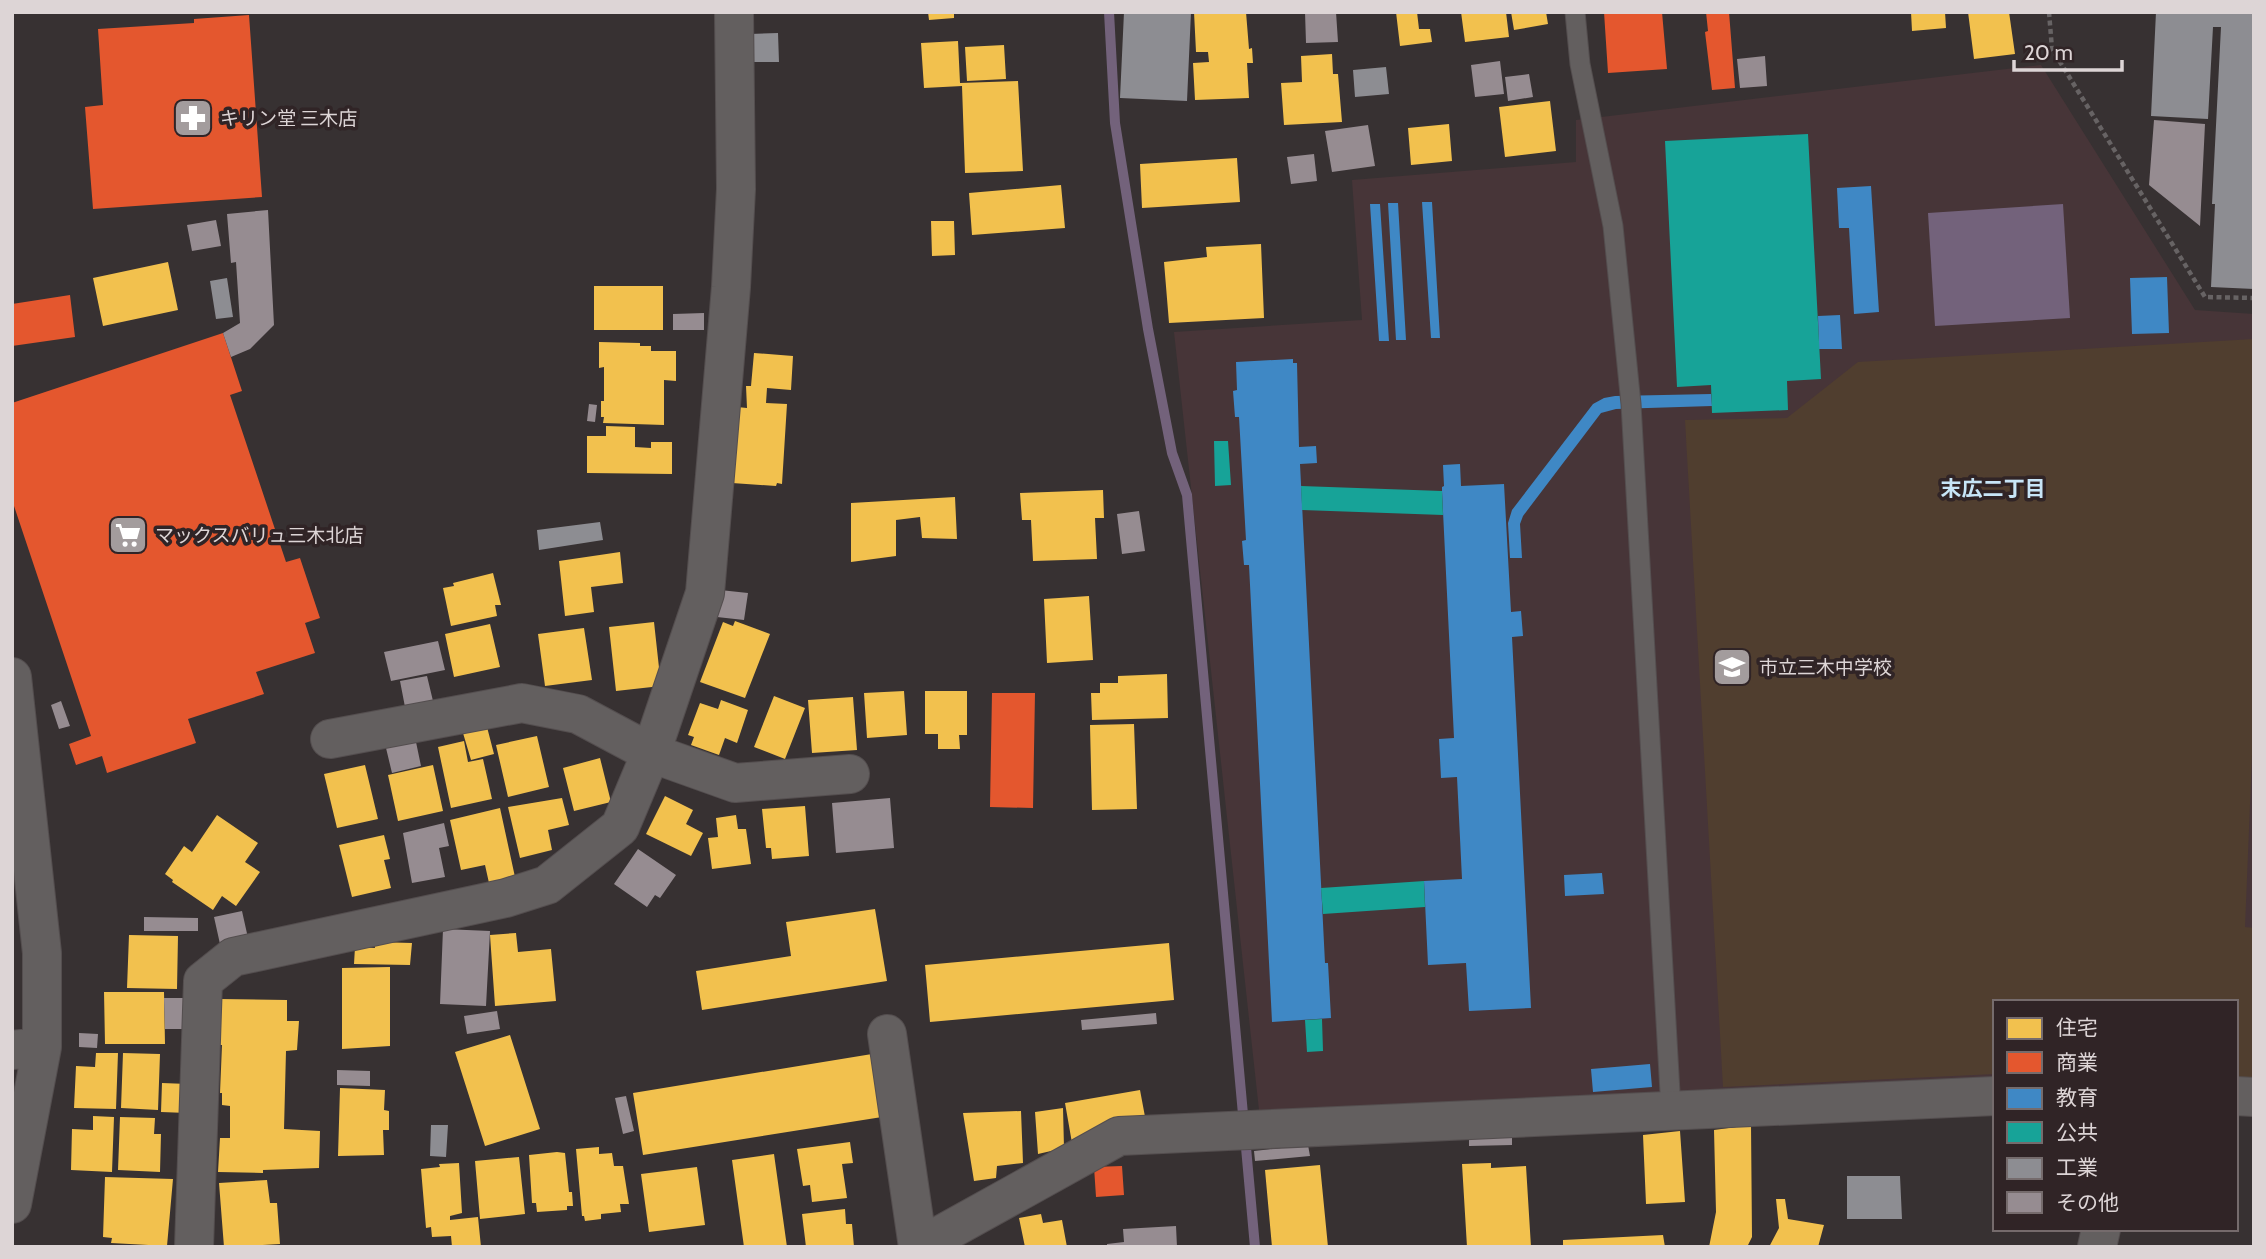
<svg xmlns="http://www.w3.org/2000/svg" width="2266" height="1259" viewBox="0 0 2266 1259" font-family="Cabin,'Noto Sans JP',sans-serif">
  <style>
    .built { fill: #473538 }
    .green { fill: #503e2f }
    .water { fill: #73627b }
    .homes { fill: #f2c14e }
    .shops { fill: #e4572e }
    .schools { fill: #3f88c5 }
    .public { fill: #17a398 }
    .industry { fill: #8d8d92 }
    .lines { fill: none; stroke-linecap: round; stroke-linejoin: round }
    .stream { stroke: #73627b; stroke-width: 10 }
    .building { fill: #968c91 }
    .lane-casing { stroke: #544e4f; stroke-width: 21 }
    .street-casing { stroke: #544e4f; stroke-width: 40 }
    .path { stroke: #676364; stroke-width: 4.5; stroke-dasharray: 5 3.5; stroke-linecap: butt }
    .lane { stroke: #635f5f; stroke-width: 19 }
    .street { stroke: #635f5f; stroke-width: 38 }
    .labels { text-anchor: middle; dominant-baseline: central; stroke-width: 7; stroke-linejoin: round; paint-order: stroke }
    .poi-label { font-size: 19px; fill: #ddd5d6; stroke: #302426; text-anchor: start }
    .neighbourhood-label { font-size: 21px; font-weight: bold; fill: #c7e5f7; stroke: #302426 }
  </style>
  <rect width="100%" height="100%" fill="#373132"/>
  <path class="built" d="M2041,65L2195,310L2254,314V1083L2236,1082V1002H1995V1081L1259,1110L1174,332L1362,320L1352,180L1576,162V120Z"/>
  <path class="green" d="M2254,339V706L2245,927L2254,928V1078L2236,1077V1002H1995V1074L1723,1087L1685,420L1787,418L1858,362Z"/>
  <path class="water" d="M2063,204L2070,318L1935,326L1928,213Z"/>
  <path class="homes" d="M928,12H954V18L929,20Z
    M1194,12H1246L1249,49L1252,48L1253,63H1247L1249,98L1195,100L1193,63L1209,62L1208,52H1196Z
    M1396,12H1417L1419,29H1430L1432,42L1400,46Z
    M1461,12H1506L1509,37L1465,42Z
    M1511,12H1546L1548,24L1514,30Z
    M1911,12H1945L1946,28L1912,31Z
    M1968,12H2009L2015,54L1974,59Z
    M958,41L960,83L1018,81L1023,171L965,173L962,86L924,88L921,43Z
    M1004,45L1006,79L967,81L965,47Z
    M1332,54L1333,74H1338L1342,122L1284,125L1281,83L1302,82L1301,56Z
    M1550,101L1556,151L1505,157L1499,107Z
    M1449,124L1452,161L1411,165L1408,128Z
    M1237,158L1240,202L1142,208L1140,164Z
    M1061,185L1065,228L972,235L969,193Z
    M931,221H954L955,255L932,256Z
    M1261,244L1264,318L1169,323L1164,262L1207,257L1206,247Z
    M168,262L178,310L103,326L93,278Z
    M594,286H663V330H594Z
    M599,342L640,343V346H651V351H676V381L664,380V425L603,423L604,417H601V401H604V367L599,368Z
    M754,353L793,356L791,390L767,388L766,403L787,404L782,484L777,483L776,486L732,483L737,407L747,408L746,386H751Z
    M606,426L635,427V447L651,448V442H672V474L587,473V436H606Z
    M1103,490L1104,518H1095L1097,559L1033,561L1031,520H1022L1020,493Z
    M955,497L957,539L922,538L920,517L896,520V556L851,562V503Z
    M620,552L623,583L591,587L594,612L565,616L559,561Z
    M493,573L501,605H495L497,616L451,626L443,588L454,586L453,583Z
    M1089,596L1093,660L1047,663L1044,599Z
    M735,621L770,634L745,698L700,682L723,622L733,626Z
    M654,622L661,686L616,691L609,627Z
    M490,624L500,667L454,677L445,634Z
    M584,628L592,680L545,686L538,634Z
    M1167,674L1168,718L1092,720L1091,693H1100V683H1118V676Z
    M904,691L907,735L867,738L864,693Z
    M925,691H967V735H959L960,749H938V734H925Z
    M774,696L805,708L785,759L754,747Z
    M853,697L857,750L812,753L808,700Z
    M721,700L748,710L737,743L725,738L719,755L691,745L694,737L688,735L700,703L718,709Z
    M1134,724L1137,809L1092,810L1090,725Z
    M487,727L494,754L471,760L463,733Z
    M537,736L549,787L508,797L496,745Z
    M464,741L468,762L483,759L492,799L451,808L438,747Z
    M600,758L611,802L574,811L563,768Z
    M365,765L378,819L337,828L324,774Z
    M433,765L443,811L398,821L388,775Z
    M665,796L693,810L686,824L703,833L691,856L646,834Z
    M562,798L569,825L548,830L552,850L520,858L508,807Z
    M805,806L809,856L772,859L771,848H766L762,809Z
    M500,808L515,877L489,883L485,865L461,870L450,820Z
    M217,815L258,843L245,862L260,872L236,906L222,896L213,910L172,882L173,880L165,874L184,846L192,852Z
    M736,815L738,829H746L751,864L712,869L708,838L718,837L716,818Z
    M384,835L390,859L384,860L391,888L352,897L339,845Z
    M875,909L887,981L702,1010L696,971L791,956L786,922Z
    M516,933L518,952L551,949L556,1001L495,1006L490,935Z
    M129,935L178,936L177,989L127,988Z
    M374,942L412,943L410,965L354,964L355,947L375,948Z
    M1169,943L1174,1000L930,1022L925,965Z
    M390,967V1046L342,1049V968Z
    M104,992H164L165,1044H105Z
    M219,999L287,1000V1021H299L297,1050L286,1051L284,1129L320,1131L319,1168L263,1170V1173L218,1172L220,1138H230V1106L222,1105V1093H220L222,1045H218Z
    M510,1035L540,1129L485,1146L455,1052Z
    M96,1053H118L116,1109L74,1108L76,1066L95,1067Z
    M123,1053L160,1054L158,1110L121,1108Z
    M872,1054L882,1117L643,1155L633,1093Z
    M162,1083L188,1084L187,1113L161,1112Z
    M340,1088L385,1090L384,1110L389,1111V1130H383L384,1155L338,1156Z
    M1140,1090L1146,1122L1072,1143L1065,1103Z
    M1063,1108L1064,1148L1038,1154L1035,1112Z
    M1021,1111L1023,1163L997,1166L996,1178L974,1181L963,1113Z
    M93,1116L114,1117L112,1172L71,1170L72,1129L93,1130Z
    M120,1117L155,1118L154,1134H161L160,1172L118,1170Z
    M1751,1125L1752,1237L1747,1247H1709L1716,1212L1714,1130Z
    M1680,1131L1685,1202L1646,1204L1643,1135Z
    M850,1142L853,1163L842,1164L847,1198L812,1202L810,1185L803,1186L797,1149Z
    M599,1147V1154L612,1153L614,1166H623L629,1204H620L621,1212L601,1214V1219L585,1221L584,1216H582L576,1149Z
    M557,1152L565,1153L569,1192H572L573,1206H567V1210L537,1212L536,1203H532L529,1155Z
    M774,1154L787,1247H744L732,1160Z
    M519,1157L525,1214L480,1219L475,1161Z
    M459,1163L462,1213L450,1216V1220L478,1217L481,1247H452L451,1236L432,1237L431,1227L426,1228L421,1169L440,1167L439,1164Z
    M1491,1163V1168L1526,1166L1531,1247H1467L1462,1164Z
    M1320,1165L1328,1247H1272L1265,1170Z
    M697,1167L705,1225L649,1232L641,1174Z
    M105,1177L173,1179L167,1246L111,1243L112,1238L103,1237Z
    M267,1180L270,1203H277L280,1244L224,1247L219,1183Z
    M1776,1199H1785L1788,1219L1824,1225L1818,1247H1769L1779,1228Z
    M845,1209L846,1224H852L854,1247H806L802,1214Z
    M1041,1214L1043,1223L1062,1220L1067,1247H1025L1019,1218Z
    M1663,1235L1665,1247H1563V1240Z"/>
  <path class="shops" d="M1604,12H1662L1667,69L1608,73Z
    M1706,12H1729L1735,88L1712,90L1705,32L1708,31Z
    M249,15L262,197L93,209L85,107L103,105L98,29L194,23V19Z
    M70,295L75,337L12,346V304Z
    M223,333L242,391L230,395L286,562L300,558L320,618L305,623L315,653L256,672L264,694L188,719L196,743L107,773L102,756L76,765L69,744L91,736L12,500V403Z
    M992,693H1035L1033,808L990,807Z
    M1122,1166L1124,1195L1096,1197L1094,1167Z"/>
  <path class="schools" d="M1871,186L1879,312L1854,314L1849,228H1839L1837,188Z
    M1422,202H1432L1440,338H1431Z
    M1388,203H1398L1406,340H1396Z
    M1370,204H1380L1389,341H1379Z
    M2167,277L2169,333L2132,334L2130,278Z
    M1840,315L1842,349H1819L1818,316Z
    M1293,359V363H1297L1299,447L1316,446L1317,463L1300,464L1325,963H1328L1331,1018L1272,1022L1249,565H1244L1242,541L1246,540L1239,417H1235L1233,391L1237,390L1236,362Z
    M1711,394L1712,406L1616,409L1601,413L1523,516L1520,524L1522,558H1510L1508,523L1512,510L1593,404L1604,398L1615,396Z
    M1460,464L1461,486L1504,484L1511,612L1521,611L1523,636L1512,637L1531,1008L1469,1011L1466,963L1428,965L1424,881L1462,879L1457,777L1441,778L1439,739L1454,738L1442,491V487L1444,486L1443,465Z
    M1602,873L1604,894L1565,896L1564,875Z
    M1650,1064L1652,1087L1593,1092L1591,1069Z"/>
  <path class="public" d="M1808,134L1821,379L1787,381L1788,410L1712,413L1711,385L1677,387L1665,141Z
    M1214,441H1228L1231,485L1215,486Z
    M1301,486L1442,491L1443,515L1302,510Z
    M1424,881L1425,907L1323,914L1321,888Z
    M1322,1019L1323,1051L1307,1052L1305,1020Z"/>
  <path class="industry" d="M1124,12H1191L1187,101L1120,98Z
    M2156,12H2254V289L2211,287L2215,204H2212L2221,27H2213L2208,119L2151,116Z
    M778,33L779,62H751L750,34Z
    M1386,67L1389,94L1355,97L1353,70Z
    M227,278L233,317L216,319L210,281Z
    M600,522L603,540L539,550L537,530Z
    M431,1125H448L446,1157L430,1156Z
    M1847,1176H1900L1902,1219H1847Z"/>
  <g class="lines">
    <path class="stream" d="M1109,12L1115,123L1148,329L1172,453L1187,495L1255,1247"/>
  </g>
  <path class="building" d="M1305,12H1336L1338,42L1306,43Z
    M1765,56L1767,86L1740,88L1737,59Z
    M1500,61L1504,94L1475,97L1471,65Z
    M1529,74L1533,97L1508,101L1505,77Z
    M2154,120L2205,124L2200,226L2149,185Z
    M1368,125L1375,166L1332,172L1325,131Z
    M1314,154L1317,181L1291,184L1287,157Z
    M268,210L274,325L250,349L231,357L223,333L240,323L236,262L231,263L227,214Z
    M216,220L221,246L192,251L187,225Z
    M704,313V330H673V314Z
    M589,404L597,405L595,422L587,421Z
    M1139,511L1145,551L1122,554L1117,514Z
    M720,590L748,593L744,620L717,617Z
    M438,641L445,670L391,681L384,652Z
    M427,676L433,701L405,707L400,681Z
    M61,701L70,726L59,729L51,705Z
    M416,742L421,766L392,773L386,748Z
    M890,798L894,848L836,853L832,803Z
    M444,823L449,846L439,848L445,877L412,883L403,833Z
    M638,849L676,875L660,898L655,895L647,907L614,884Z
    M242,911L248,938L220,944L214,917Z
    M144,917L198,918V931H144Z
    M443,929L490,931L486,1006L440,1004Z
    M164,998H189V1029H165Z
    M497,1011L500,1029L467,1034L464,1016Z
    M1156,1013L1157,1024L1082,1030L1081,1020Z
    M79,1033L98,1034L97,1048L79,1047Z
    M337,1070L370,1071V1086L337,1085Z
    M626,1096L634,1131L623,1134L615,1098Z
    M1512,1134V1145L1469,1146V1135Z
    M1308,1145L1310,1156L1255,1161L1254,1151Z
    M1176,1226L1177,1247H1107V1244L1124,1242L1123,1229Z"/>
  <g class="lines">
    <g class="lane-casing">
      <path id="lane" d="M1575,12L1580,64L1613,226L1631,404L1671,1110"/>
    </g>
    <g class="street-casing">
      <path id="street" d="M12,677L42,953V1047
        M330,739L522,703L578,714L651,753L735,783L850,774
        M887,1034L918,1247
        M12,1050L42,1047L12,1204
        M2236,1096L2254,1097
        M194,1247L203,981L233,957L506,898L547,885L620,827L651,753L705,593L731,287L736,189L734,12
        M919,1247L1119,1136L1995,1096
        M2097,1247L2101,1229"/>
    </g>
    <path class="path" d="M2049,12L2052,49L2205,297L2254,298"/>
    <use href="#lane" class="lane"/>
    <use href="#street" class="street"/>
  </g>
  <defs>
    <g id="pharmacy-square" transform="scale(2.0125)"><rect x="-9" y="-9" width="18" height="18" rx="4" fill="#a39c9d" stroke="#302426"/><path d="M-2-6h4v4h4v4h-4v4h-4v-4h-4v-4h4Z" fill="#fff"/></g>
    <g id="supermarket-square" transform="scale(2.0125)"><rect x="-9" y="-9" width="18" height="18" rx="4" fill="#a39c9d" stroke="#302426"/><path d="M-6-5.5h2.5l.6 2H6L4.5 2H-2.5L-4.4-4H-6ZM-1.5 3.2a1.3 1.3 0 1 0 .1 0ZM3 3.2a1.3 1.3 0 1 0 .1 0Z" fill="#fff"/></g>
    <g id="school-square" transform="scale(2.0125)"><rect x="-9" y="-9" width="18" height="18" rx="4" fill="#a39c9d" stroke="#302426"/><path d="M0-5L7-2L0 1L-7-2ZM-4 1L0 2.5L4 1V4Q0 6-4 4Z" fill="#fff"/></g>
  </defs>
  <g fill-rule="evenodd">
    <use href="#pharmacy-square" x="193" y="118"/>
    <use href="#supermarket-square" x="128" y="535"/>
    <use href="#school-square" x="1732" y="667"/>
  </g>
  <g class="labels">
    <g class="poi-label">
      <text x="220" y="118">キリン堂 三木店</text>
      <text x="155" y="535">マックスバリュ三木北店</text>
      <text x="1759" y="667">市立三木中学校</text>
    </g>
    <g class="neighbourhood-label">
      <text x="1993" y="488">末広二丁目</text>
    </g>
  </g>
  <rect width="2266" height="1259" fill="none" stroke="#ddd5d6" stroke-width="28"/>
  <rect x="1993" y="1000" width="245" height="231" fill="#302426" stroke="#756b6c" stroke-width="2"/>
  <rect x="2007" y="1018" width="35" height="21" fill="#f2c14e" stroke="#756b6c" stroke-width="2"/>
  <text x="2056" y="1035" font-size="21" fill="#ddd5d6">住宅</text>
  <rect x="2007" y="1052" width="35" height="21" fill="#e4572e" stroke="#756b6c" stroke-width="2"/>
  <text x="2056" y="1070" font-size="21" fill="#ddd5d6">商業</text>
  <rect x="2007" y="1088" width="35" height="21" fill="#3f88c5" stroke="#756b6c" stroke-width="2"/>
  <text x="2056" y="1105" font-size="21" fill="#ddd5d6">教育</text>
  <rect x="2007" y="1122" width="35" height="21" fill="#17a398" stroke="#756b6c" stroke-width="2"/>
  <text x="2056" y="1140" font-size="21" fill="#ddd5d6">公共</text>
  <rect x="2007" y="1158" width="35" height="21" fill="#8d8d92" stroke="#756b6c" stroke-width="2"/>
  <text x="2056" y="1175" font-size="21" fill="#ddd5d6">工業</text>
  <rect x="2007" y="1192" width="35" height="21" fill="#968c91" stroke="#756b6c" stroke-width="2"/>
  <text x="2056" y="1210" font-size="21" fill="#ddd5d6">その他</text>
  <path d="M2014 60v10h108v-10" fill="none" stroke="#ddd5d6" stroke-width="3.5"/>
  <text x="2024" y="60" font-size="21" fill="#ddd5d6" stroke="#302426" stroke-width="5" paint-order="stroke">20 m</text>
</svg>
